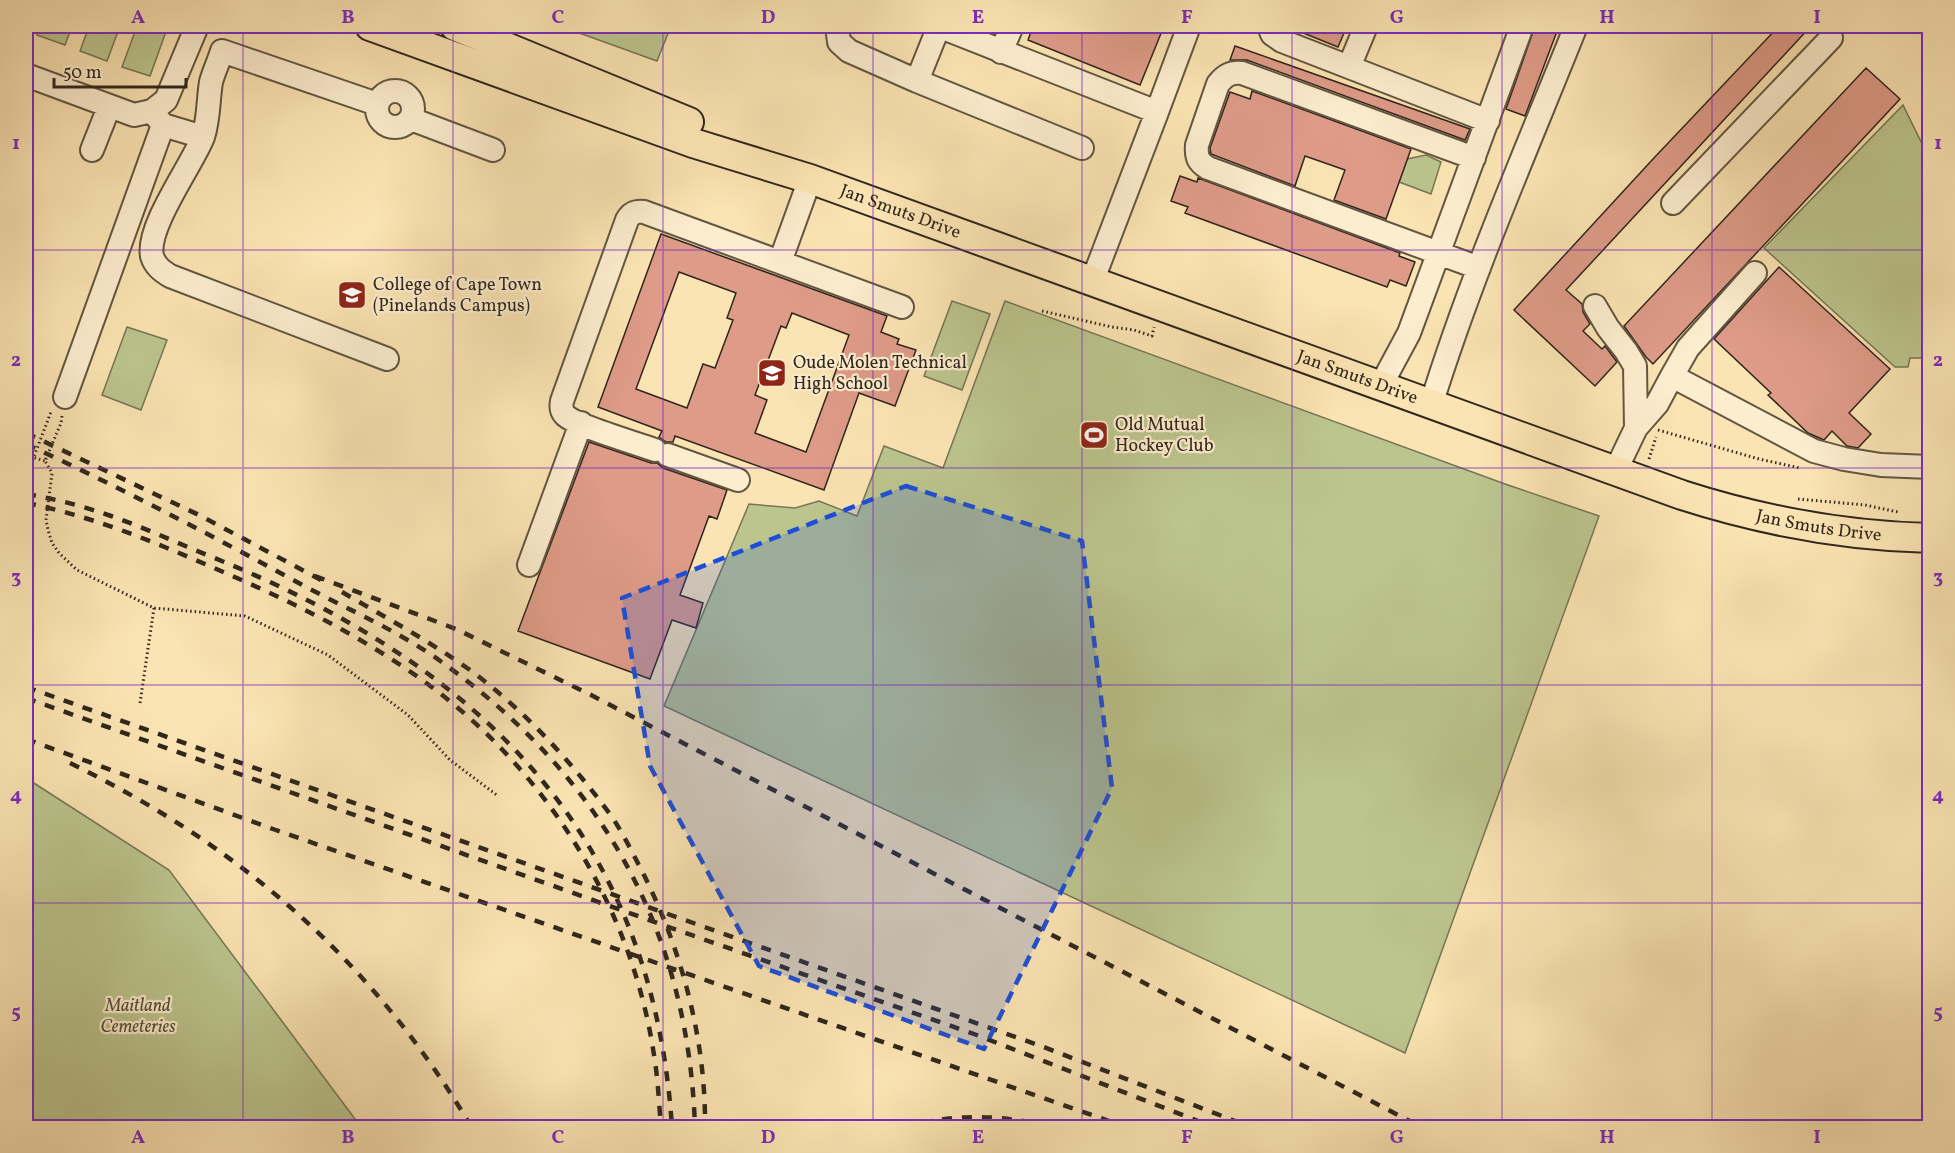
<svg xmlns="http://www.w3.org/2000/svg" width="1955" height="1153" viewBox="0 0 1955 1153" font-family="Vollkorn,serif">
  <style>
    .green { fill: #bcc58e; stroke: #767655; stroke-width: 1.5 }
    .building { fill: #de9b88; stroke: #30261c; stroke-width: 1.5; fill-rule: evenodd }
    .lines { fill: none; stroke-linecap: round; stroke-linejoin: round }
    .minor-casing { stroke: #635642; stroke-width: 26 }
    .major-casing { stroke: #30261c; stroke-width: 32 }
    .path { stroke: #30261c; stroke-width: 3; stroke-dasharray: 1.5 3; stroke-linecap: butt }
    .minor { stroke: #fcedce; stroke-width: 22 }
    .major { stroke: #fbe4b3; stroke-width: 28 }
    .rail { stroke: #30261c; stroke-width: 4.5; stroke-dasharray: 10 10; stroke-linecap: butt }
    .path-bridge { stroke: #30261c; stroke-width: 3; stroke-dasharray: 1.5 3; stroke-linecap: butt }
    .marked { fill: #1d4ed8; fill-opacity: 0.2; stroke: #1d4ed8; stroke-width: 4.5; stroke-dasharray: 12 8; stroke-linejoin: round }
    .grid { fill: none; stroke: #7b2cbf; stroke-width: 1.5; stroke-opacity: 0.55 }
    .labels { text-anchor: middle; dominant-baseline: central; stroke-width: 4.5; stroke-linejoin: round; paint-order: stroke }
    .street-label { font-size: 18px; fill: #30261c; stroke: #fcedce }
    .poi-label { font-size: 18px; fill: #30261c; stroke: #fcedce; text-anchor: start }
    .park-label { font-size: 18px; font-style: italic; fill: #534e38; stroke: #fcedce }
    .neatline { fill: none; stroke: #7b2cbf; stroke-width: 2 }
    .grid-label { font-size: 20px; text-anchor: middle; font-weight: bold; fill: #7b2cbf }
  </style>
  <rect width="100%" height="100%" fill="#fbe4b3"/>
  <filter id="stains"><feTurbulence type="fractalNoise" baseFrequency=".00333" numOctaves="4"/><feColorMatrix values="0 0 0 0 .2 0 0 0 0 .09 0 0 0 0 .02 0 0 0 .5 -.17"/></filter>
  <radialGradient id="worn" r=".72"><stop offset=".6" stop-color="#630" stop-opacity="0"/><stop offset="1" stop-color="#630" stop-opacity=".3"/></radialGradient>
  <path class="green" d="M40,26H72L65,45L37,35Z
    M89,26H120L107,61L80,51Z
    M137,26H168L150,76L122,67Z
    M560,26H671L657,61Z
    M1903,105L1929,158L1930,358H1910L1908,367H1895L1764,248Z
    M1426,155L1441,162L1431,194L1399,182L1407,159Z
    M952,301L990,314L962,390L924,376Z
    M1005,301L1505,484L1599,516L1405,1053L664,706L749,504L795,508L819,501L857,516L884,446L943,468Z
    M127,327L167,340L141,410L102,395Z
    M26,778L169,870L361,1127H26Z"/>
  <path class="building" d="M1033,26H1164L1140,85L1028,40Z
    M1286,26H1347L1338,47Z
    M1535,26H1559L1525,116L1506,109Z
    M1779,26H1811L1566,290L1582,304L1583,312L1590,324L1583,331L1602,349L1605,346L1617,362L1595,386L1514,310L1653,159Z
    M1235,46L1470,129L1465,140L1247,60H1230Z
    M1866,68L1900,99L1653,364L1646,357L1624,326Z
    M1252,91L1411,149L1386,219L1334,200L1345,170L1305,156L1295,186L1211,154L1210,148L1230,92L1250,99Z
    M1180,176L1197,182L1198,178L1400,253L1399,256L1415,262L1406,286L1390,280L1387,287L1185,213L1188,207L1171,201Z
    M661,234L887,316L881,332L899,339L897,344L916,350L895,406L859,393L824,490L675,436L673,442H666L659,437L662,431L598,407ZM679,272L736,293L727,318L733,320L715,368L703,364L687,408L636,389ZM792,313L849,335L806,452L755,433L767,400L755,395L781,326L786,328Z
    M1779,267L1890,369L1849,413L1871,434L1858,448L1847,446L1832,431L1824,440L1808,433L1768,395L1771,393L1714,339Z
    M589,442L651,463H657L663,468L727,490L717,519L709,516L680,595L703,603L696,628L672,620L650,679L518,631Z"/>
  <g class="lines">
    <g class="minor-casing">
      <path id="minor" d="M837,26L839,42L849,51L917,81
        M938,26L1157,112L1189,26
        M939,26L917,81L1082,148
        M1269,26L1272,34L1282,41L1488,121
        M1001,52L1012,26
        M1349,67L1366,26
        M26,75L134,115L152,111L166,100L197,26
        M377 109a18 18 0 1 1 36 0a18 18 0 1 1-36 0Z
        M377,104L222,51C219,61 214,71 211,82C208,100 209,119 203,137C192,165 146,227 152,256C155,266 162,271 170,276L387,359
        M411,119L493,150
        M163,125L203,137
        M92,150L109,107
        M1474,158L1242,73C1231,72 1225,75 1218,84L1197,145C1196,157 1198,162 1208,168L1479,268
        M1673,203L1831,38
        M780,262L810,179
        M1092,282L1157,112
        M1595,306L1608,328L1626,351L1635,366L1636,428
        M1672,376L1688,348L1755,273
        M1380,387L1409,333L1522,26
        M65,397L163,125L152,111
        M1431,405C1471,276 1526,151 1576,26
        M655,450C638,444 574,425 565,415C561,411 561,406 562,401L627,220C631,213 635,211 644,212L902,307
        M668,455L738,480
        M1615,472L1636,428L1657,404L1672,376L1814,451L1844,459L1881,465L1930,467
        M529,565L581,423"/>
    </g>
    <g class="major-casing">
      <g id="major">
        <path id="s1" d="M370,26L693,143L810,179L1682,495C1763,521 1844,536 1930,538"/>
        <path d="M455,26L689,122"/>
      </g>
    </g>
    <path class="path" d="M1042,311L1112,327L1134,330L1152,336L1154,327
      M62,416L61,423L45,461L52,473L46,520L48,530L52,543L59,553L77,570L154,608L245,616L328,655L408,715L450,760L498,796
      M1658,430L1759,459L1800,468
      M26,455L45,461
      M1649,459L1656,437
      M1798,499L1865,505L1898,512
      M140,703L154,608"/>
    <use href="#minor" class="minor"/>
    <use href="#major" class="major"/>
    <path class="rail" d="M26,433L199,515L321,580
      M26,444C117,486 207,533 295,581C344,608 398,630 443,663C602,777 689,932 695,1128
      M26,494C55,499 83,506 111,516C143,527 175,542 207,555C473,661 653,828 672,1128
      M26,503C97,517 164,546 230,575C299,605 368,640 429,685C548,773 632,908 654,1055C658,1079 659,1103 661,1128
      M315,576L456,629L589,694L1423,1128
      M342,592C385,617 429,641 470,670C525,711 572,762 612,817C624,835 633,854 643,873C682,951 706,1040 705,1128
      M26,687L1041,1046L1253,1128
      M26,698L677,930L974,1034L1216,1128
      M26,739L273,829L1129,1128
      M70,763C242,847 374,962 472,1128
      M903,1128C955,1112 1005,1115 1057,1128"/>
    <path class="path-bridge" d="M26,477L51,412"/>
  </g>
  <path class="marked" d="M906,486L1082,541L1112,788L984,1049L759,966L650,766L622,598Z"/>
  <path class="grid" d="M243,26V1128M453,26V1128M663,26V1128M873,26V1128M1082,26V1128M1292,26V1128M1502,26V1128M1712,26V1128M26,250H1930M26,468H1930M26,685H1930M26,903H1930"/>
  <defs>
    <g id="university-square" transform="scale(1.5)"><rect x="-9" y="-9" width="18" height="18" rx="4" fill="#8f2418" stroke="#fcedce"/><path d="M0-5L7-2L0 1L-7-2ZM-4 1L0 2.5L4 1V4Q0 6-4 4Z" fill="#fff"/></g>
    <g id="school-square" transform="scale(1.5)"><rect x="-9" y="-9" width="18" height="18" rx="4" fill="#8f2418" stroke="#fcedce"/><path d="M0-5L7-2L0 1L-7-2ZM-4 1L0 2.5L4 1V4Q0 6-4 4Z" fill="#fff"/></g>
    <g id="stadium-square" transform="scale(1.5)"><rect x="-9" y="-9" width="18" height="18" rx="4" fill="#8f2418" stroke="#fcedce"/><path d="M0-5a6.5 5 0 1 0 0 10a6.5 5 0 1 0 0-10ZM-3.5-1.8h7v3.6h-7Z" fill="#fff"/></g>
  </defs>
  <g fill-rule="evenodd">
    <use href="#university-square" x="352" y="295"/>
    <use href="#school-square" x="772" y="373"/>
    <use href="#stadium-square" x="1094" y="435"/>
  </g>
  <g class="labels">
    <g class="street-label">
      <text stroke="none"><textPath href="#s1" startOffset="562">Jan Smuts Drive</textPath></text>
      <text stroke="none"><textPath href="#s1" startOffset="1048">Jan Smuts Drive</textPath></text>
      <text stroke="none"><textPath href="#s1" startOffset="1534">Jan Smuts Drive</textPath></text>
    </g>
    <g class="poi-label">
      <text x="373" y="285">College of Cape Town<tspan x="373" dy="21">(Pinelands Campus)</tspan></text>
      <text x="793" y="363">Oude Molen Technical<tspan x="793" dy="21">High School</tspan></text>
      <text x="1115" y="425">Old Mutual<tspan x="1115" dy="21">Hockey Club</tspan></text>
    </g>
    <g class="park-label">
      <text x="138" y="1006">Maitland<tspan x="138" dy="21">Cemeteries</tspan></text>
    </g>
  </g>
  <rect width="1955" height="1153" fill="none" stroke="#fbe4b3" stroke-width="66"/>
  <path d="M54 78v9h132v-9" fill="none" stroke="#30261c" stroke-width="3"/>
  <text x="63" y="78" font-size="18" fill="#30261c" stroke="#fcedce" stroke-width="4.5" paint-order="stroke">50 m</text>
  <rect x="33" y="33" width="1889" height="1087" class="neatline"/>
  <g class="grid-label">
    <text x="138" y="23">A</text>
    <text x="348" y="23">B</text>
    <text x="558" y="23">C</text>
    <text x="768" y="23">D</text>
    <text x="978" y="23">E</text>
    <text x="1187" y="23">F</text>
    <text x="1397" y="23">G</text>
    <text x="1607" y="23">H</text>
    <text x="1817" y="23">I</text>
    <text x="16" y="149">1</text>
    <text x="1938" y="149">1</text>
    <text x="16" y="366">2</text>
    <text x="1938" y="366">2</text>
    <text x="16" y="583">3</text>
    <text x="1938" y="583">3</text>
    <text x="16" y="801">4</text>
    <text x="1938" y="801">4</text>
    <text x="16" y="1018">5</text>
    <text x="1938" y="1018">5</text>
    <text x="138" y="1143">A</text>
    <text x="348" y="1143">B</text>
    <text x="558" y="1143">C</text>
    <text x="768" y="1143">D</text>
    <text x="978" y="1143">E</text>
    <text x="1187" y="1143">F</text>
    <text x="1397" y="1143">G</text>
    <text x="1607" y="1143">H</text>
    <text x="1817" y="1143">I</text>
  </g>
  <rect width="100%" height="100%" filter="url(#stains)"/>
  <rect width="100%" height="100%" fill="url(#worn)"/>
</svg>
